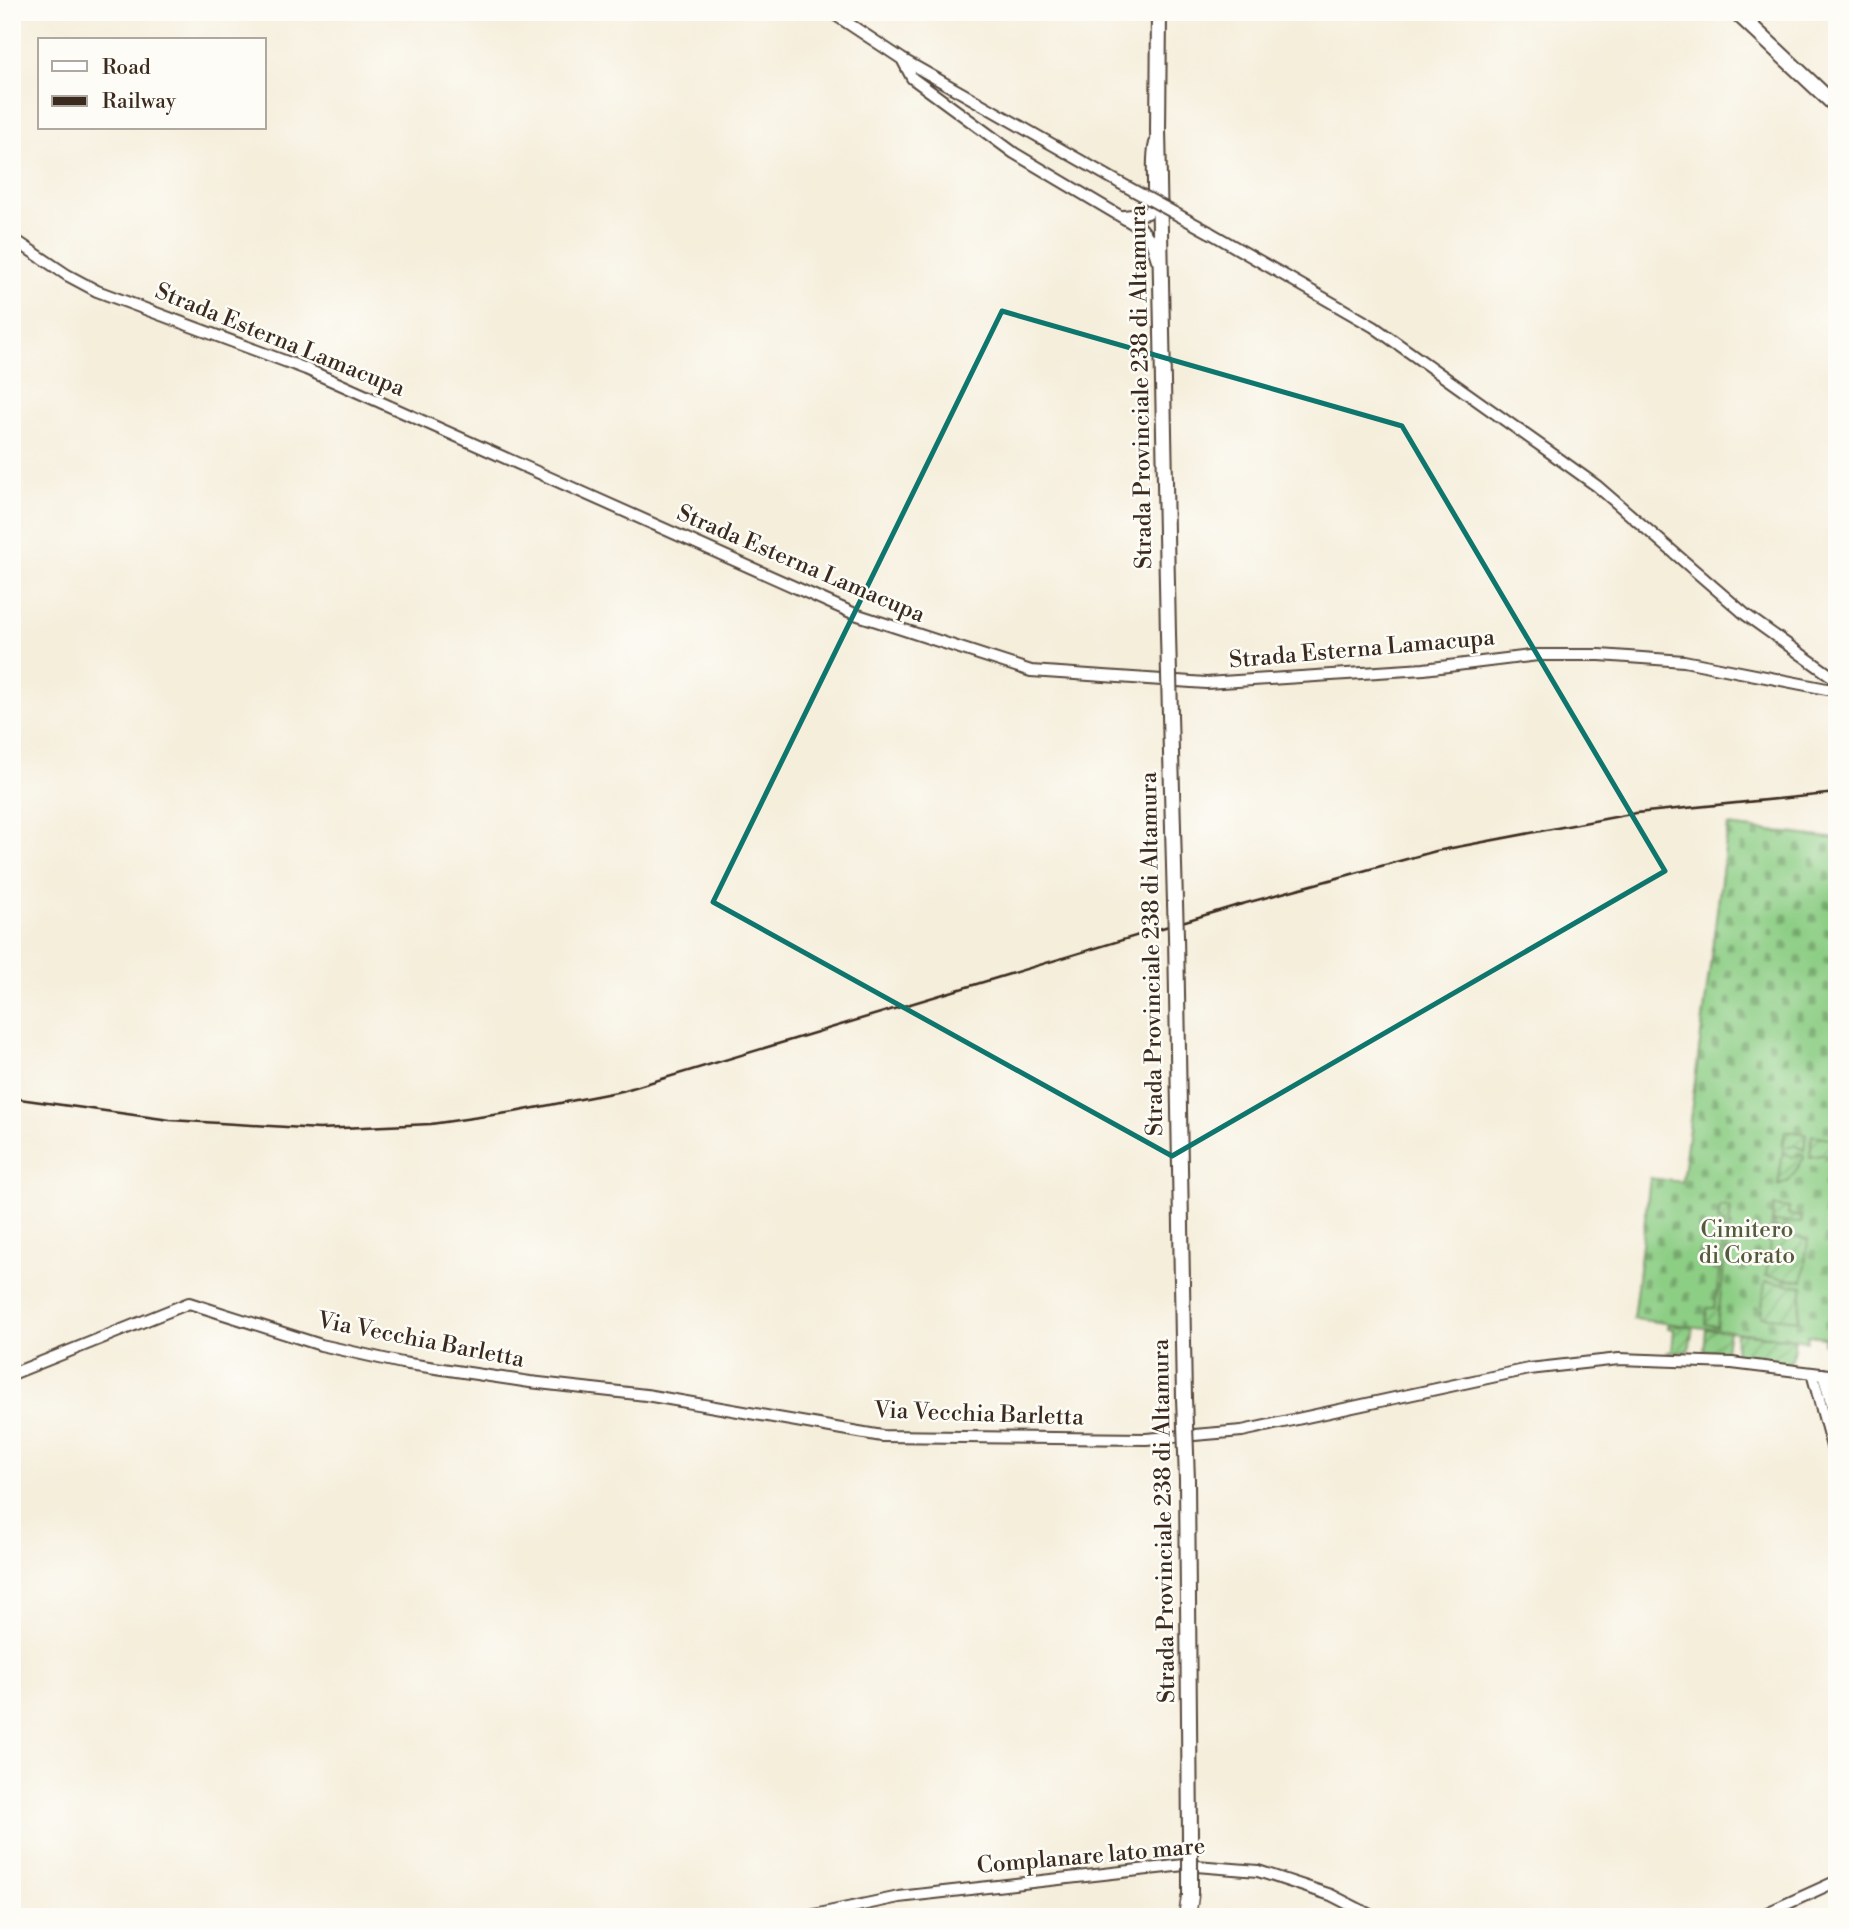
<svg xmlns="http://www.w3.org/2000/svg" width="1849" height="1929" viewBox="0 0 1849 1929" font-family="'Libre Bodoni',serif">
  <style>
    .cemetery { fill: url(#cemetery-stones); stroke: #647c52; stroke-width: 2 }
    .garden { fill: url(#garden-furrows); stroke: #647c52; stroke-width: 2 }
    .lines { fill: none; stroke-linecap: round; stroke-linejoin: round }
    .minor-casing { stroke: #57473a; stroke-width: 14 }
    .major-casing { stroke: #57473a; stroke-width: 18 }
    .highway-casing { stroke: #57473a; stroke-width: 19 }
    .minor { stroke: #fff; stroke-width: 10 }
    .major { stroke: #fff; stroke-width: 14 }
    .highway { stroke: #fff; stroke-width: 16 }
    .rail { stroke: #3b2a1e; stroke-width: 2.5 }
    .minor-bridge-casing { stroke: #57473a; stroke-width: 14; stroke-linecap: butt }
    .major-bridge-casing { stroke: #57473a; stroke-width: 18; stroke-linecap: butt }
    .minor-bridge { stroke: #fff; stroke-width: 10 }
    .major-bridge { stroke: #fff; stroke-width: 14 }
    .marked { fill: none; stroke: #0f766e; stroke-width: 5; stroke-linejoin: round }
    .labels { text-anchor: middle; dominant-baseline: central; stroke-width: 5; stroke-linejoin: round; paint-order: stroke }
    .street-label { font-size: 23px; fill: #3b2a1e; stroke: #fdfcf7 }
    .park-label { font-size: 23px; fill: #545b3d; stroke: #fdfcf7 }
  </style>
  <defs>
    <pattern id="cemetery-stones" width="16" height="16" patternUnits="userSpaceOnUse" patternTransform="scale(1.75)"><rect width="16" height="16" fill="#8dce85"/><path d="M2 7V4a2 2 0 0 1 4 0v3zM10 15v-3a2 2 0 0 1 4 0v3z" fill="#74a76c"/></pattern>
    <pattern id="garden-furrows" width="10" height="10" patternUnits="userSpaceOnUse" patternTransform="scale(1.75)"><rect width="10" height="10" fill="#8dce85"/><path d="M-1 1l2-2M0 10L10 0M9 11l2-2" fill="none" stroke="#74a76c"/></pattern>
  </defs>
  <rect width="100%" height="100%" fill="#fdfcf7"/>
  <filter id="ink" filterUnits="userSpaceOnUse"><feTurbulence type="fractalNoise" baseFrequency=".0143" numOctaves="2"/><feDisplacementMap in="SourceGraphic" scale="14" xChannelSelector="R" yChannelSelector="G"/><feConvolveMatrix kernelMatrix="1 2 1 2 8 2 1 2 1" color-interpolation-filters="sRGB"/></filter>
  <filter id="wash" filterUnits="userSpaceOnUse"><feTurbulence type="fractalNoise" baseFrequency=".00686" numOctaves="4" result="noise"/><feDisplacementMap in="SourceGraphic" scale="28" xChannelSelector="R" yChannelSelector="G"/><feGaussianBlur stdDeviation="1.57" result="paint"/><feColorMatrix in="noise" values="0 0 0 0 0 0 0 0 0 0 0 0 0 0 0 0 0 1.4 0 .05"/><feComposite in="paint" operator="in"/></filter>
  <g filter="url(#wash)">
    <rect width="100%" height="100%" fill="#f5eedb"/>
    <path class="cemetery" d="M1728,826L1837,839V1345L1824,1343V1337L1808,1335L1807,1341L1633,1319L1650,1178L1682,1182Z"/>
    <path class="garden" d="M1785,1131L1806,1134L1804,1150L1794,1145L1783,1148Z
      M1812,1135L1835,1139L1833,1153L1810,1157Z
      M1783,1151L1792,1157L1803,1154L1804,1158L1789,1181L1778,1186Z
      M1720,1206L1731,1208L1717,1326L1705,1324L1707,1308H1715L1725,1223L1718,1221Z
      M1774,1206L1789,1208L1788,1215L1802,1217L1801,1223L1774,1222V1227L1780,1230L1771,1229Z
      M1771,1235L1808,1239L1803,1281L1766,1276Z
      M1765,1282L1803,1286L1798,1320L1761,1316Z
      M1668,1324L1693,1327L1689,1351L1666,1353L1672,1351L1674,1329L1668,1328Z
      M1706,1329L1729,1331L1725,1354L1704,1350Z
      M1736,1333L1795,1339L1792,1360L1788,1363L1735,1356Z"/>
  </g>
  <g filter="url(#ink)">
    <g class="lines">
      <g class="minor-casing">
        <path id="minor" d="M831,12L902,59L1120,183
          M902,59L912,78L1014,153L1142,229L1151,241L1157,260
          M1124,216L1148,213C1158,194 1149,165 1155,143
          M1209,232L1374,327L1551,453L1597,486L1746,615L1837,680
          M12,238L67,275L97,291L306,369L855,614L1031,671L1206,683L1424,669L1538,655H1600L1684,661L1837,691
          M1812,1373L1837,1465
          M12,1374L189,1303L321,1345L402,1363L530,1382L646,1395L882,1436L1146,1439L1242,1431L1529,1369L1619,1359L1732,1363L1837,1376
          M1823,1374L1837,1424
          M805,1917L899,1897L1184,1865L1258,1871L1331,1895L1374,1917
          M1758,1917L1837,1881"/>
      </g>
      <g class="major-casing">
        <path id="major" d="M1159,12L1158,130L1168,634
          M1736,12L1837,107
          M1170,715L1175,903
          M1176,936L1184,1398
          M1187,1480L1190,1838"/>
      </g>
      <g class="highway-casing">
        <path id="highway" d="M1187,1917L1190,1896"/>
      </g>
      <use href="#minor" class="minor"/>
      <use href="#major" class="major"/>
      <use href="#highway" class="highway"/>
      <path class="rail" d="M12,1098L170,1120L319,1129L431,1124L514,1112L622,1091L1235,906L1436,851L1636,813L1837,793"/>
      <g class="minor-bridge-casing">
        <path id="minor-bridge" d="M1120,183L1209,232"/>
      </g>
      <g class="major-bridge-casing">
        <path id="major-bridge" d="M1168,634L1170,715
          M1175,903L1176,936
          M1184,1398L1187,1480
          M1190,1896V1838"/>
      </g>
      <use href="#minor-bridge" class="minor-bridge"/>
      <use href="#major-bridge" class="major-bridge"/>
    </g>
  </g>
  <path class="marked" d="M1002,311L1402,426L1665,871L1172,1156L713,902Z"/>
  <g class="labels">
    <g class="street-label">
      <text transform="translate(280 340) rotate(22)">Strada Esterna Lamacupa</text>
      <text transform="translate(1141 387) rotate(-91)">Strada Provinciale 238 di Altamura</text>
      <text transform="translate(801 564) rotate(23)">Strada Esterna Lamacupa</text>
      <text transform="translate(1362 649) rotate(-5)">Strada Esterna Lamacupa</text>
      <text transform="translate(1152 954) rotate(-91)">Strada Provinciale 238 di Altamura</text>
      <text transform="translate(421 1340) rotate(11)">Via Vecchia Barletta</text>
      <text transform="translate(979 1414) rotate(2)">Via Vecchia Barletta</text>
      <text transform="translate(1164 1521) rotate(-91)">Strada Provinciale 238 di Altamura</text>
      <text transform="translate(1091 1856) rotate(-5)">Complanare lato mare</text>
    </g>
    <g class="park-label">
      <text x="1747" y="1230">Cimitero<tspan x="1747" dy="26">di Corato</tspan></text>
    </g>
  </g>
  <rect width="1849" height="1929" fill="none" stroke="#fdfcf7" stroke-width="42"/>
  <rect x="38" y="38" width="228" height="91" fill="#fdfcf7" stroke="#afa8a0" stroke-width="2"/>
  <rect x="52" y="61" width="35" height="10" fill="#ffffff" stroke="#afa8a0" stroke-width="2"/>
  <text x="102" y="74" font-size="21" fill="#3b2a1e">Road</text>
  <rect x="52" y="96" width="35" height="10" fill="#3b2a1e" stroke="#afa8a0" stroke-width="2"/>
  <text x="102" y="108" font-size="21" fill="#3b2a1e">Railway</text>
</svg>
